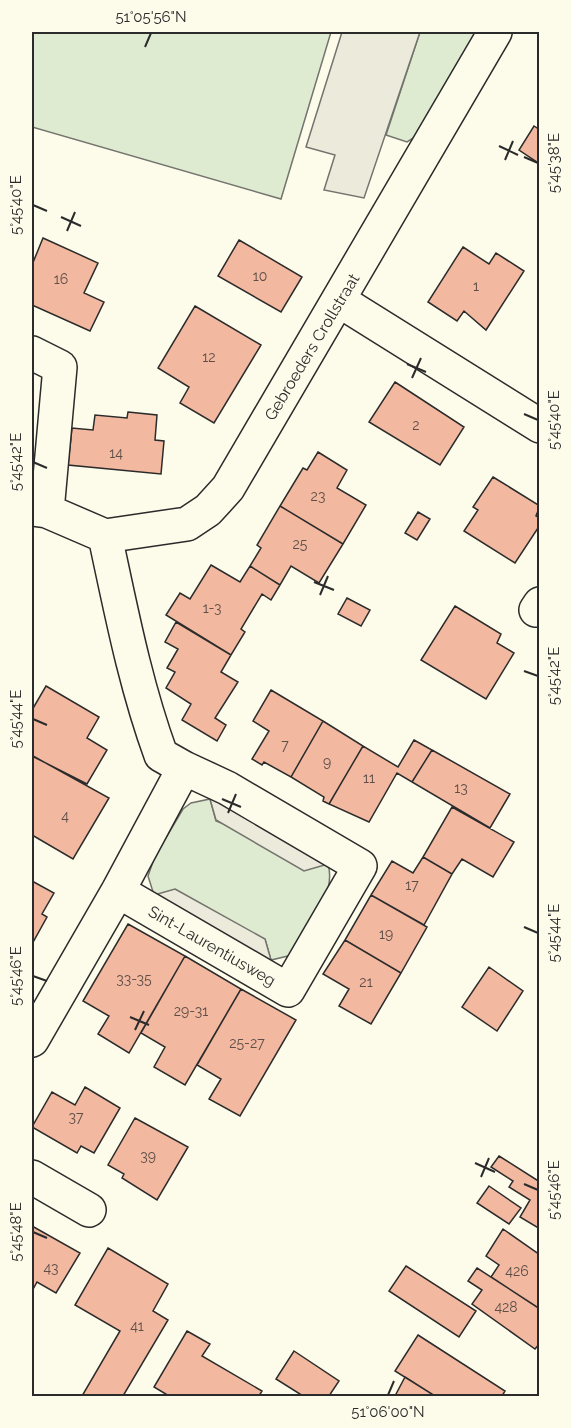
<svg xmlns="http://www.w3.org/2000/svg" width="571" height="1428" viewBox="0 0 571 1428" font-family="Raleway,sans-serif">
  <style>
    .green { fill: #deebd1; stroke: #74746e; stroke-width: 1.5 }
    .parking { fill: #eceadb; stroke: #74746e; stroke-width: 1.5 }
    .building { fill: #f2b8a0; stroke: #2b2b2b; stroke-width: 1.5 }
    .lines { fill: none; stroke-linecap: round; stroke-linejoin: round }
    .minor-casing { stroke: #2b2b2b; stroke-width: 36 }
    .minor { stroke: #fdfbea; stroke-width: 33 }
    .ticks { fill: none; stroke: #2b2b2b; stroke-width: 2 }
    .labels { text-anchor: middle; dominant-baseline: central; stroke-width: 4.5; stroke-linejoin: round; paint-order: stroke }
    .number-label { font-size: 14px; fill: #5d4e48 }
    .street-label { font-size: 16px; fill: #2b2b2b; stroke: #fdfbea }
    .neatline { fill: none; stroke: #2b2b2b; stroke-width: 2 }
    .ticks-label { font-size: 15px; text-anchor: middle; fill: #2b2b2b }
  </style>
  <rect width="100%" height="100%" fill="#fdfbea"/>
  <path class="green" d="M32,32H331L281,199L32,127Z
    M420,32H480L423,132L407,142L386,135Z
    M210,799L216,821L328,864C337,895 307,929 292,955L271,960L265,939L154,895L148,876L155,856L183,809L191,803Z"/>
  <path class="parking" d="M342,32H420L364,198L324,190L335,155L306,147Z
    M210,799H217L328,864L304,871L216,820Z
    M175,889L265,939L271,960L260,958L154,895Z"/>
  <path class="building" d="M534,126L540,130V164L519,150Z
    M43,238L98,263L84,293L104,302L90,331L32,305V265Z
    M239,240L302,277L281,312L218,276Z
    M463,247L489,264L496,253L524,271L486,330L464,311L457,321L428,302Z
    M195,306L261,345L214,423L180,403L189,387L158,368Z
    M395,382L464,427L440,465L369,422Z
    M128,412L157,415L155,440L164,441L161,474L68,465L72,428L93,430L95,415L127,418Z
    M318,452L347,470L337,488L366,505L343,544L280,506L303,468L307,470Z
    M493,477L540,506L536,516L540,518V525L515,563L464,531L478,510L473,507Z
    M280,506L343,544L319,583L291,566L280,585L250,566L261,548L257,545Z
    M418,512L430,519L417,540L405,533Z
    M211,565L240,582L250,566L280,585L271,600L262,594L241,629L245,632L231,655L166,615L180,593L190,599Z
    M347,598L370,610L361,626L338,614Z
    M455,606L501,634L497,643L514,653L486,699L421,660Z
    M176,622L231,655L221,672L238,682L215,718L226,725L217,741L182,720L191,704L166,688L175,672L167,668L178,649L165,642Z
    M46,686L99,717L87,738L107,750L87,784L32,756V710Z
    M271,690L323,721L291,777L264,762L262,765L252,759L269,731L253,721Z
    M323,721L363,746L329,804L323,801L324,797L291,777Z
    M414,740L432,750L412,782L397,773L369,822L329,804L363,746L398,767Z
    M432,750L510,794L490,828L412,782Z
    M33,756L109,798L73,859L32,835Z
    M452,807L514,842L493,877L462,859L452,874L423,857Z
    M423,857L452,874L424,925L371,895L392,861L413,873Z
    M32,881L54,893L42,914L47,917L32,944Z
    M371,895L427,927L401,973L345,940Z
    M128,924L185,956L129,1053L98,1034L109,1016L83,1001Z
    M345,940L401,973L371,1024L339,1006L349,989L323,974Z
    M185,956L241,989L185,1085L154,1067L165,1047L141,1033Z
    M489,967L523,991L497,1031L462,1007Z
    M241,989L296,1020L240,1116L209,1099L221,1079L197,1065Z
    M85,1087L120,1108L94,1153L81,1146L77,1153L32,1127L52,1092L75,1105Z
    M135,1118L188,1147L157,1200L122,1178L124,1174L108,1165Z
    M499,1156L540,1182V1229L520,1217L530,1200L509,1187L513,1181L491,1167Z
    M489,1186L521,1208L509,1224L477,1203Z
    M32,1226L80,1253L56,1293L37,1282L32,1291Z
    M503,1229L540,1255V1309L491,1277L499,1265L486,1256Z
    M108,1248L168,1284L153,1311L168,1320L123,1396H82L120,1331L75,1305Z
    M406,1266L476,1311L459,1337L389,1291Z
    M477,1268L540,1309V1343L535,1349L472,1304L482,1290L468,1281Z
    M187,1331L210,1344L202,1356L262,1391L259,1396H169L154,1387Z
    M418,1335L505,1391L502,1396H435L395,1371Z
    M294,1351L339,1381L329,1396H303L276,1379Z
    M405,1377L435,1396H395Z"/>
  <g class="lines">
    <g class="minor-casing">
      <path id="minor" d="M340,301L540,426
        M32,353L60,367L47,511
        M32,509L47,511L105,536L187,524L208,510L228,488L495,32
        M536,610L540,604
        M118,891L288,990L360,866L227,788L184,768
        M32,1040L118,891L184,768L161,755C135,684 121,610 105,536
        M32,1177L89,1210"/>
    </g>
    <use href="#minor" class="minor"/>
  </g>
  <path class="ticks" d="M145,47L151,33M499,146L518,155M524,157L538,163M505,160L513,141M33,205L47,211M61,217L81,226M67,231L75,212M407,364L426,372M412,378L421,358M524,414L538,420M33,462L47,468M314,582L334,590M320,595L328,576M524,671L538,676M33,719L47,725M222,799L241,807M228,813L236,794M524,927L538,933M33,976L47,981M130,1017L149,1025M135,1030L144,1011M475,1163L495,1172M481,1177L489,1158M524,1184L538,1190M33,1232L47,1238M388,1395L394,1381"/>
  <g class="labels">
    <g class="number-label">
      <text x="260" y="276">10</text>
      <text x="61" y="279">16</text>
      <text x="476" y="286">1</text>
      <text x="209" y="357">12</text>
      <text x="416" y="425">2</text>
      <text x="116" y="453">14</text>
      <text x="318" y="496">23</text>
      <text x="300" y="544">25</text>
      <text x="212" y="608">1-3</text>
      <text x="285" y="745">7</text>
      <text x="327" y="762">9</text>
      <text x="369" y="778">11</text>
      <text x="461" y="788">13</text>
      <text x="65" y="816">4</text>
      <text x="412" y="885">17</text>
      <text x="386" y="934">19</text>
      <text x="134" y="979">33-35</text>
      <text x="366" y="982">21</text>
      <text x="191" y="1011">29-31</text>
      <text x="247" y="1043">25-27</text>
      <text x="76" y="1117">37</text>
      <text x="148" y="1156">39</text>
      <text x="51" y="1268">43</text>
      <text x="517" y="1271">426</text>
      <text x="506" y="1307">428</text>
      <text x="137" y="1326">41</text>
    </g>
    <g class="street-label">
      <text transform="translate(312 347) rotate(-59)">Gebroeders Crollstraat</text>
      <text transform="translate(212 946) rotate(30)">Sint-Laurentiusweg</text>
    </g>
  </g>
  <rect width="571" height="1428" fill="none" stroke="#fdfbea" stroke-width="66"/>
  <rect x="33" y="33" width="505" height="1362" class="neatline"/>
  <g class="ticks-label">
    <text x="151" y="22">51°05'56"N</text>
    <text transform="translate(554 163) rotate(-90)" y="5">5°45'38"E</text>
    <text transform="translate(16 205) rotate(-90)" y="5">5°45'40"E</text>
    <text transform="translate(554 420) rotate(-90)" y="5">5°45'40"E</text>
    <text transform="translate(16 462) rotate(-90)" y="5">5°45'42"E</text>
    <text transform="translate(554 676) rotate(-90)" y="5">5°45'42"E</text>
    <text transform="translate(16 719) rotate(-90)" y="5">5°45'44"E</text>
    <text transform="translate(554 933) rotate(-90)" y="5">5°45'44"E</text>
    <text transform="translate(16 976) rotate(-90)" y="5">5°45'46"E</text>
    <text transform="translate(554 1190) rotate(-90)" y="5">5°45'46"E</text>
    <text transform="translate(16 1232) rotate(-90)" y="5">5°45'48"E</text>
    <text x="388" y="1417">51°06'00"N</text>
  </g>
</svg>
